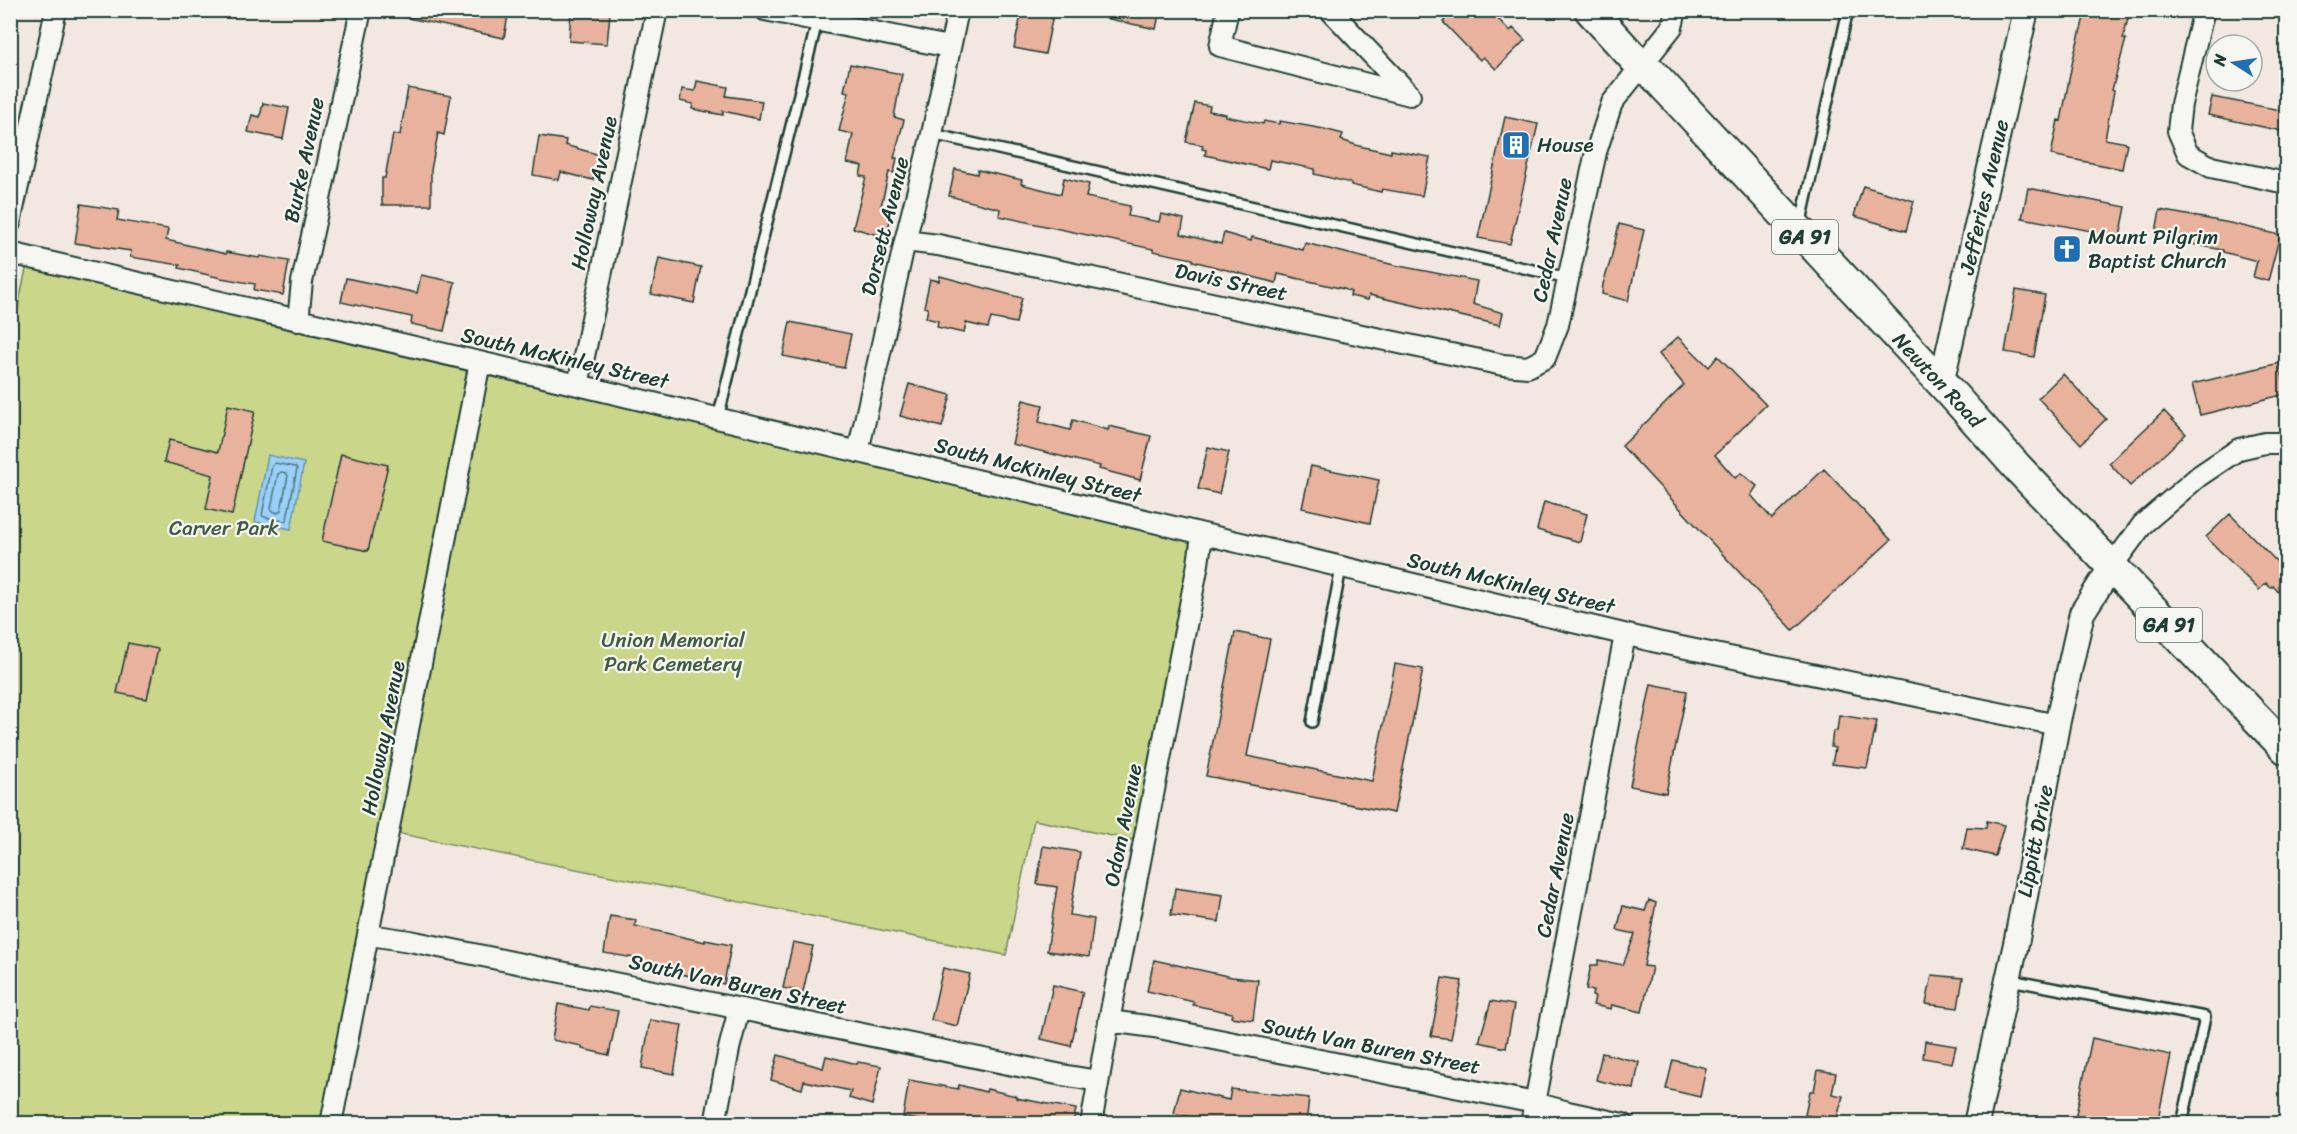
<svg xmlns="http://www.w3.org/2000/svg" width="2297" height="1134" viewBox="0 0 2297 1134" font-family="Sriracha,sans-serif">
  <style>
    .green { fill: #cad78b; stroke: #748a60; stroke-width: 1.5 }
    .water { fill: #9ad0f9; stroke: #6995aa; stroke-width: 1.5 }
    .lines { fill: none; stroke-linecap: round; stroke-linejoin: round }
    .shore { stroke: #507883; stroke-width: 1.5 }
    .building { fill: #e8b29c; stroke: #1f3d34; stroke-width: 1.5 }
    .service-casing { stroke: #1f3d34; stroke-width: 14 }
    .minor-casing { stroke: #1f3d34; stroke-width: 24 }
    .tertiary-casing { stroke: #1f3d34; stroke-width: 28 }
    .primary-casing { stroke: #1f3d34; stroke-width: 34 }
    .service { stroke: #f6f6f2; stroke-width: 9 }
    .minor { stroke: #f6f6f2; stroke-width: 20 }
    .tertiary { stroke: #f6f6f2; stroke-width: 24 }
    .primary { stroke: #f6f6f2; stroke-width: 30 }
    .labels { text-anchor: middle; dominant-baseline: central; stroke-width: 4.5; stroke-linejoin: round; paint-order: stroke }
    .shield { fill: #f6f6f2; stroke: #60746d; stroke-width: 1.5 }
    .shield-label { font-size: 20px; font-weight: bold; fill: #1f3d34 }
    .poi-label { font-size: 21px; fill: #1f3d34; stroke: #f6f6f2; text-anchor: start }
    .street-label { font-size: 21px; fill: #1f3d34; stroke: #f6f6f2 }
    .park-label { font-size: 21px; fill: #415c45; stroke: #f6f6f2 }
  </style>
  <rect width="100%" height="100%" fill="#f3e8e1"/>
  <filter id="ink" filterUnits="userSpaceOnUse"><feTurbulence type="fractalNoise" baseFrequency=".0167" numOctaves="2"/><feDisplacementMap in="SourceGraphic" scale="12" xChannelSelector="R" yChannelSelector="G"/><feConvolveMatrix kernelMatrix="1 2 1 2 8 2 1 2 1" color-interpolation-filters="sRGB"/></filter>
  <g filter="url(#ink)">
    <path class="green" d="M27,264L472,367L323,1123L33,1124L11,1119L10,345Z
      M487,370L1195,539L1137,841L1034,820L1006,955L396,833Z"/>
    <path class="water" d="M268,455L304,463L291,529L255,522Z"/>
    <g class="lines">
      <path class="shore" d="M275,463L295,467L297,469L287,519L285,521L264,517L262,515L272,466Z
        M281,472L286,473L288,476L281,510L278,513L273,511L271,508L278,474Z"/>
    </g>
    <path class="building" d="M403,10H509L504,38L403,17Z
      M571,10L610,13L607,44L569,41Z
      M1025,10H1054L1045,54L1014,48L1021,15H1023Z
      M1104,10H1160L1156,29L1104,18Z
      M1436,10H1489L1510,31L1513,28L1525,40L1496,69L1483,57L1480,60L1467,47L1443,22L1445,20Z
      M2086,10H2130L2123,39H2126L2112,90L2114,91L2105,139L2127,143L2122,169L2051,155L2058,120L2061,121L2073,59Z
      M850,64L902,74L894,117L904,120L894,158H897L894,173L889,172L881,206L893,209L886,237L853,228L866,177L860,176L862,166L847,163L853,134L839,131L849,92L844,91Z
      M697,81L728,87L726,96L762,101L759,119L723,111V115L692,109L693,104L680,101L682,89L695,91Z
      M408,88L451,96L444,135L438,133L431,170V205H382V178H385L393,134L400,135Z
      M2212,97L2286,111V132L2208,115Z
      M263,103L289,108L283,139L248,132L252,115L260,117Z
      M1195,103L1210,106L1209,111L1226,114L1225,116L1263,124L1264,121L1279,124L1280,121L1324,129L1343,134L1341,140L1359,146L1391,153V150L1430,157L1422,196L1382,189L1381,192L1351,185V183L1314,174L1315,169L1270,160L1268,169L1205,155L1206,150L1202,149L1203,145L1186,142Z
      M1505,117L1538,124L1510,244L1478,238Z
      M539,136L566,140L565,145L600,155L593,180L561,172L559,180L533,175Z
      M955,169L977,174L978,170L1022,180L1021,184L1061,194L1064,178L1089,184L1086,197L1130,206L1128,216L1159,222L1161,214L1184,219L1181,234L1221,244L1224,233L1251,241L1252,237L1303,250L1305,243L1394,265L1477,281L1473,304L1503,313L1500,325L1369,295L1368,300L1350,296L1351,292L1344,289L1278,274L1276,283L1193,261V259L1153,251V249L999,216L1000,209L949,196Z
      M1863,186L1914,201L1906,231L1854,216Z
      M2028,188L2126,207L2119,242L2091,236L2092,231L2022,218Z
      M81,204L119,210L117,220L168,229L166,240L226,254V252L259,258L260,256L289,261L283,295L254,290L255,284L221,278L179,268L180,265L130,257L131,251L75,243Z
      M2160,210L2230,223L2280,235L2268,281L2253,277L2257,261L2223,252V250L2155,237Z
      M1619,224L1644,230L1628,301L1602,294L1603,284L1611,259Z
      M659,258L701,267L694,303L651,294Z
      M421,275L455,282L444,331L411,324L412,317L341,302L346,278L417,293Z
      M940,276L1022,298L1016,323L991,318L988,328L966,323L964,333L937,327L938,321L926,318L928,308L924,307L930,279L939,281Z
      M2016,290L2045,295L2034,357L2005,352Z
      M790,322L851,334L844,368L783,356Z
      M1678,337L1709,367L1718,356L1766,405L1715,455L1735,478L1741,473L1757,486L1751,495L1772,519L1824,469L1891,540L1793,630L1622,446L1684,385L1659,354Z
      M2280,363L2286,394L2200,415L2192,384Z
      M2063,374L2106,419L2081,444L2038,398Z
      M909,384L951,395L942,427L900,416Z
      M1023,400L1043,405L1039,422L1070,430L1073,420L1108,430L1109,426L1151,436L1140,480L1099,469L1100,466L1012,444Z
      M228,405L255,411L232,515L206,509L213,475L164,462L169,440L218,452Z
      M2164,411L2186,434L2130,486L2109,463Z
      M1208,447L1229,452L1219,494L1198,489Z
      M341,454L388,465L368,551L322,541Z
      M1311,466L1379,480L1370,523L1302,508Z
      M1544,502L1587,514L1580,542L1537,530Z
      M2230,514L2286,571V600L2273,586L2271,588L2266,583L2259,590L2206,537Z
      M1235,632L1270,639L1247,756L1372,781L1395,664L1423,669L1394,813L1206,776Z
      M128,643L158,649L147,699L117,693Z
      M1651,684L1687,691L1666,793L1630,786Z
      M1839,715L1877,721L1867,768L1832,764L1835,748L1831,747L1833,731H1837Z
      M1987,821L2004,825L1995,856L1963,849L1967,827L1986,828Z
      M1043,846L1080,852L1070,915L1094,919L1089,957L1047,951L1057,887L1037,884Z
      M1175,888L1223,895L1219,922L1171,915Z
      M1649,900L1656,903L1644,966L1652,967L1642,1012L1612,1005L1611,1009L1593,1005L1595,997L1592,996L1593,991L1586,989L1591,965H1598V960L1623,965L1635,934L1617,930L1623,906L1645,911Z
      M610,916L636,920L635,926L705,942V940L731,945L724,984L634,963L635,958L604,953Z
      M793,942L813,946L803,992L783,988Z
      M1154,960L1232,977L1258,980L1253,1020L1231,1017L1232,1013L1193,1005L1194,1002L1147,991Z
      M943,968L970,974L957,1026L931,1020Z
      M1932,975L1963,978L1958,1008L1926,1004Z
      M1442,978L1462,981L1451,1039L1431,1036Z
      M1053,985L1083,992L1071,1046L1041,1039Z
      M1491,1001L1514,1005L1506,1048L1479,1042Z
      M558,1004L589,1010L590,1006L618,1011L609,1055L582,1049V1046L552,1040Z
      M650,1020L682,1025L674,1074L642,1068Z
      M2092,1038L2171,1055L2157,1124H2074Z
      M1925,1041L1956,1046L1952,1063L1923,1058Z
      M1602,1053L1639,1062L1634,1089L1596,1080Z
      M778,1055L823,1068L826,1056L857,1064L858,1062L881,1066L872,1105L849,1098L851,1091L804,1081L802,1089L771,1080Z
      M1673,1060L1706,1068L1700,1097L1666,1089Z
      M1818,1070L1836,1073L1832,1094L1843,1096L1836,1122L1805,1115L1810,1091H1814Z
      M909,1080L958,1089L959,1085L986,1092L987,1089L1016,1096V1098L1076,1109L1073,1124H938L903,1117Z
      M1180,1088L1229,1100L1231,1089L1309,1098L1306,1124H1219L1174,1113Z"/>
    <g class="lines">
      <g class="service-casing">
        <path id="service" d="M932,134L1568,278
          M1801,222L1848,10
          M718,418L820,10
          M1312,722L1341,568
          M2010,980L2205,1017L2182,1124"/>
      </g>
      <g class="minor-casing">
        <path id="minor" d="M765,10L949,47
          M1228,10L1220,46L1410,95L1330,10
          M2204,10L2181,104L2178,131L2188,154L2211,167L2286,183
          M10,223L56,10
          M905,241L938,245L1503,365L1528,367L1545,358L1558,325L1596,152L1612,103L1672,27L1676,10
          M10,253L578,385L1657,642L2057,725
          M298,321L302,282L361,10
          M578,385L657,10
          M858,452L905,241L932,134L958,10
          M2112,566L2143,524L2199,476L2239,449L2265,443H2286
          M370,935L410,941L1062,1075L1098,1081
          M1109,1021L1154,1027L1535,1103L1568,1112L1623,1124
          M331,1124L480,362
          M715,1124L729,1049L739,1009
          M1091,1124L1109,1021L1198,564L1202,535
          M1531,1124L1625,635"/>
      </g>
      <g class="tertiary-casing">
        <path id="tertiary" d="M1941,384L2026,10
          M1976,1124L2017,939L2057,725L2082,613L2112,566"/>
      </g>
      <g class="primary-casing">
        <path id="primary" d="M1590,10L1641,66L1652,73L1950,392L2017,467L2286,749"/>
      </g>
      <use href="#service" class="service"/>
      <use href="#minor" class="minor"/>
      <use href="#tertiary" class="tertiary"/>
      <use href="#primary" class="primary"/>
    </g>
  </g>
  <defs>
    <g id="building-square" transform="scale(1.5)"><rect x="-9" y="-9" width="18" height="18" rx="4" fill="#1f6fb2" stroke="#f6f6f2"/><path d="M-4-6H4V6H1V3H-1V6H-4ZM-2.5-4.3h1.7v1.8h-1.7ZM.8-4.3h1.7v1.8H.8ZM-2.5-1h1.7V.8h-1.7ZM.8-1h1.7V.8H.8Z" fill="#fff"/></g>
    <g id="church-square" transform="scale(1.5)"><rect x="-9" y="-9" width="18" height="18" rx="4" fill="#1f6fb2" stroke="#f6f6f2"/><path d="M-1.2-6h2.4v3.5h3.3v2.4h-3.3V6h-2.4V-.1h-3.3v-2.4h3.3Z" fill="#fff"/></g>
  </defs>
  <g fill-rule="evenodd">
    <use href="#building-square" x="1516" y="145"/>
    <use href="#church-square" x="2067" y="249"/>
  </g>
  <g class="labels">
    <g class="shield">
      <rect x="1772" y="220" width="66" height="34" rx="4.5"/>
      <rect x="2136" y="608" width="66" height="34" rx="4.5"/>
    </g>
    <g class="shield-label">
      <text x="1805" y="237">GA 91</text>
      <text x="2169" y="625">GA 91</text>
    </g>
    <g class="poi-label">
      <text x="1537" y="145">House</text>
      <text x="2088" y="237">Mount Pilgrim<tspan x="2088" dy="24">Baptist Church</tspan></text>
    </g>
    <g class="street-label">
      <text transform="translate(304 160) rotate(-78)">Burke Avenue</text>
      <text transform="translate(594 193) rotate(-78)">Holloway Avenue</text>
      <text transform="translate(1984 197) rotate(-77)">Jefferies Avenue</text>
      <text transform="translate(885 226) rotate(-76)">Dorsett Avenue</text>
      <text transform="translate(1552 240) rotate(-78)">Cedar Avenue</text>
      <text transform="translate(1231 282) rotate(12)">Davis Street</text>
      <text transform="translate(565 358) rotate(13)">South McKinley Street</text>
      <text transform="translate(1938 380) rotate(47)">Newton Road</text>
      <text transform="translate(1038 470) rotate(14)">South McKinley Street</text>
      <text transform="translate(1511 583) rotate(13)">South McKinley Street</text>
      <text transform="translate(383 738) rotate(-79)">Holloway Avenue</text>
      <text transform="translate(1123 825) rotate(-79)">Odom Avenue</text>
      <text transform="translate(2035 841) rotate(-79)">Lippitt Drive</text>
      <text transform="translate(1555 875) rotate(-79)">Cedar Avenue</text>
      <text transform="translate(738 984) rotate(12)">South Van Buren Street</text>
      <text transform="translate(1371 1046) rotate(11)">South Van Buren Street</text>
    </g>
    <g class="park-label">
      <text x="224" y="528">Carver Park</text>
      <text x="673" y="640">Union Memorial<tspan x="673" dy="24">Park Cemetery</tspan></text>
    </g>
  </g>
  <rect width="2297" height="1134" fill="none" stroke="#f6f6f2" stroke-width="36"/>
  <rect x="18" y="18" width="2261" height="1098" fill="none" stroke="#1f3d34" stroke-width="2" filter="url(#ink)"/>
  <g transform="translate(2234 63) rotate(282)"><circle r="28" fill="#f6f6f2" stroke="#a0aca6" stroke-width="1.5"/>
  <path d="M0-4.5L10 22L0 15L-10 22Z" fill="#1f6fb2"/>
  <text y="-9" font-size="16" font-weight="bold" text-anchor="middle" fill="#1f3d34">N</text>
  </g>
</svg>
